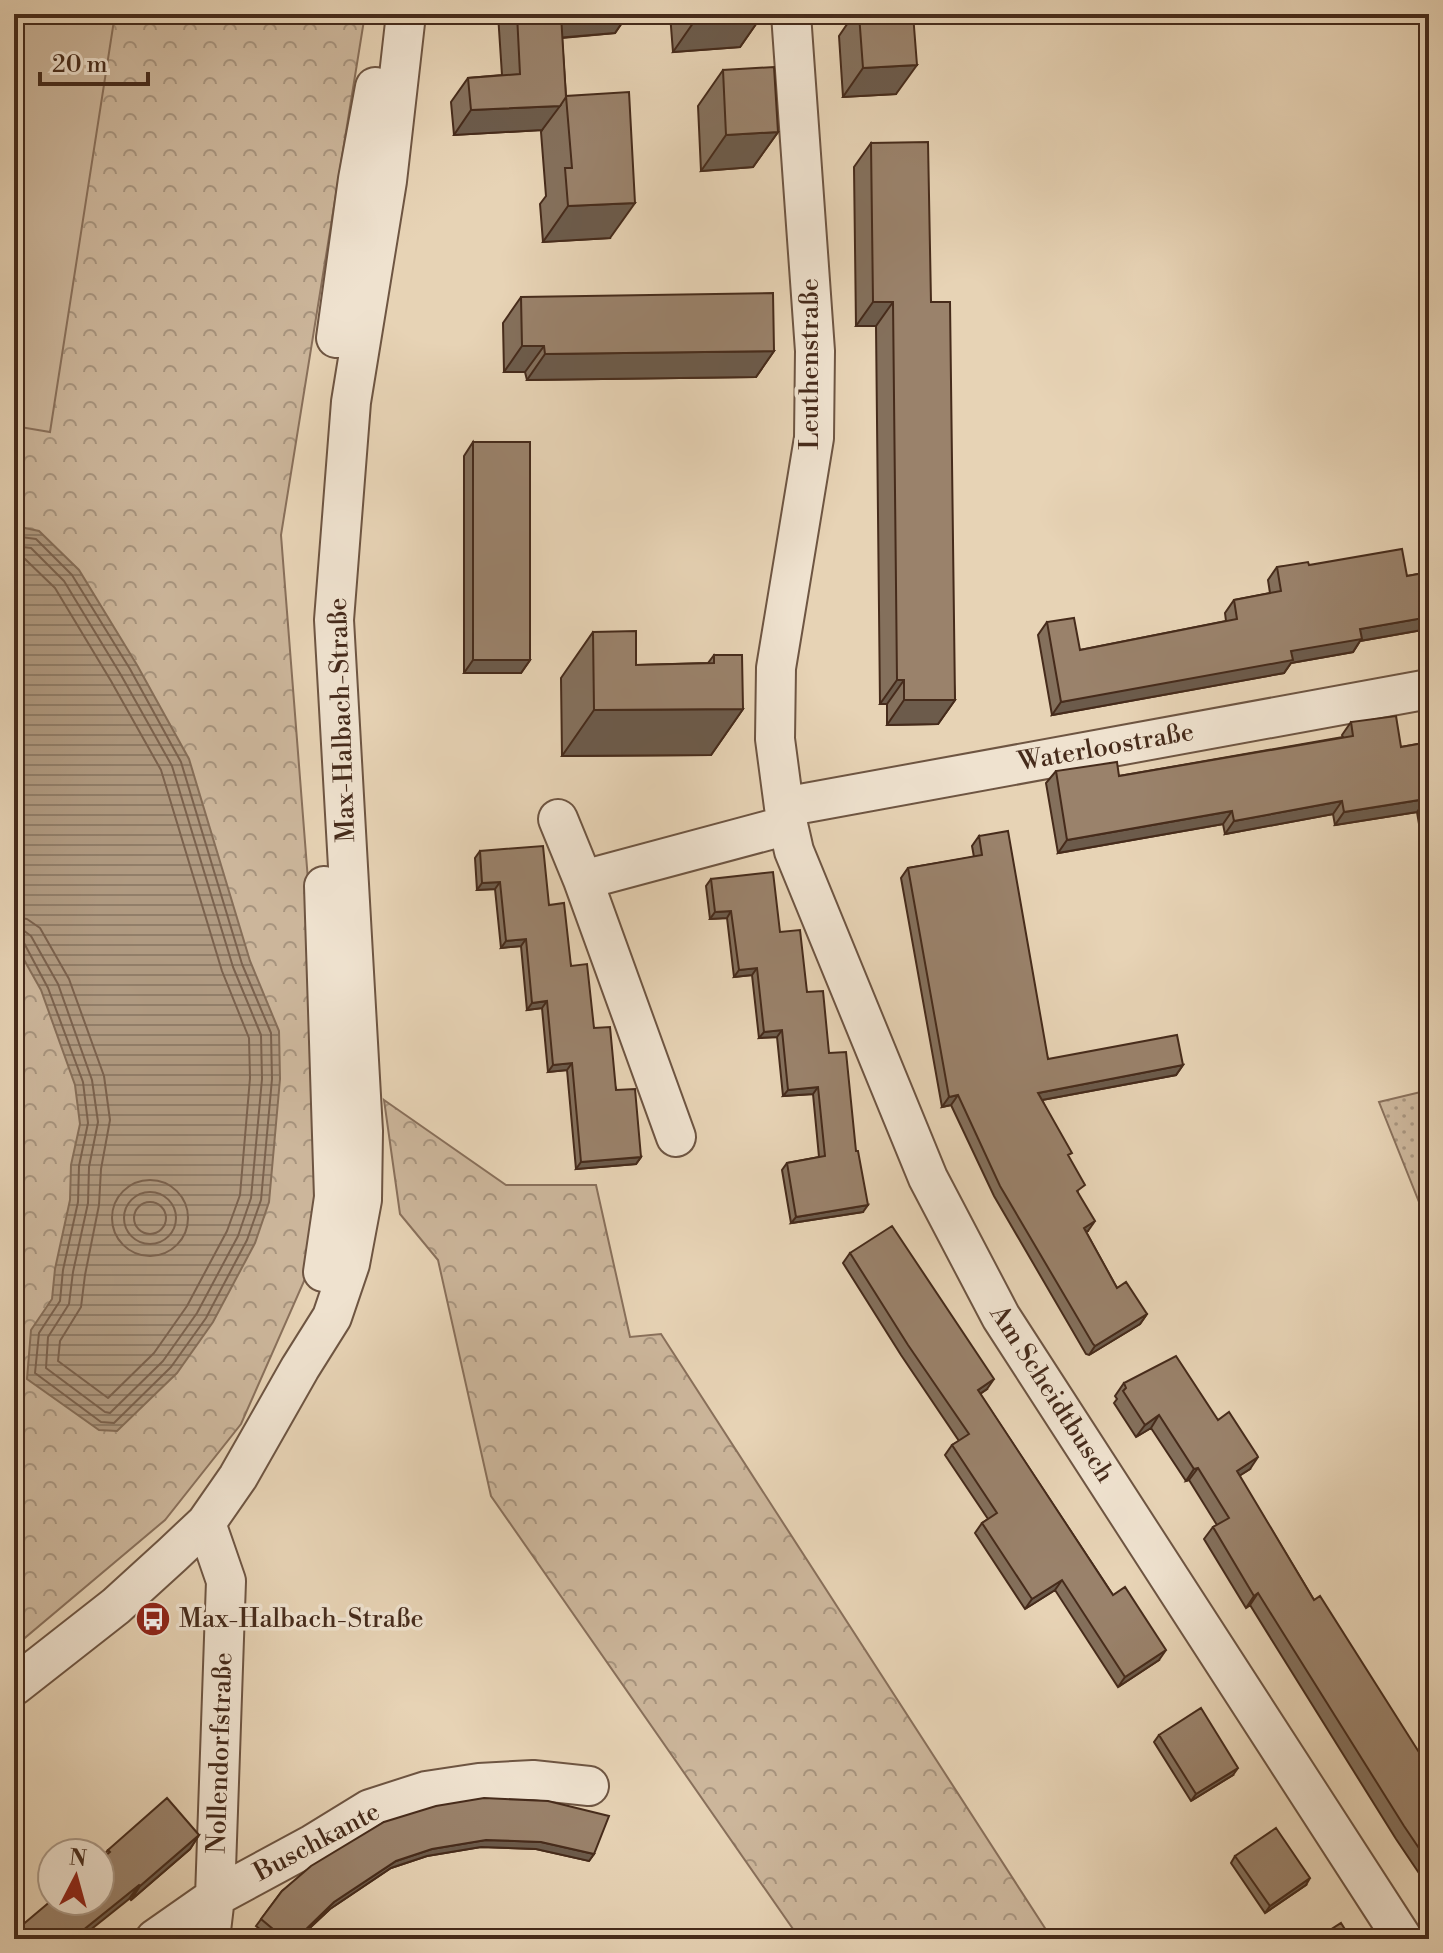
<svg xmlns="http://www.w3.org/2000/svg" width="1443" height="1953" viewBox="0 0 1443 1953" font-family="'Libre Bodoni',serif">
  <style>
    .grass { fill: url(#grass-dots); stroke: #89705b; stroke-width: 2 }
    .forest { fill: url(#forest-crowns); stroke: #89705b; stroke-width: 2 }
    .pitch { fill: #ccb69b; stroke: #89705b; stroke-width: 2 }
    .water { fill: url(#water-rules); stroke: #866e58; stroke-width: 2 }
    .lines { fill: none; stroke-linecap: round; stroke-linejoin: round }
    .shore { stroke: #7b624e; stroke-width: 2 }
    .minor-casing { stroke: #6e5542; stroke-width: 42 }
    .minor { stroke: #efe2cf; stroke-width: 38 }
    .wall { fill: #84705c; stroke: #462b1b; stroke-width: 2 }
    .shaded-wall { fill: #6c5b4b; stroke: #462b1b; stroke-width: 2 }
    .building { fill: #9a826b; stroke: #462b1b; stroke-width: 2 }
    .labels { text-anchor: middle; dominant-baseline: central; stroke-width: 7; stroke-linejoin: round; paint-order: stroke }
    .street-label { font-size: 26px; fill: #462b1b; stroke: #efe2cf }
    .poi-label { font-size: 26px; fill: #462b1b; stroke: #efe2cf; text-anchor: start }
  </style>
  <defs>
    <pattern id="grass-dots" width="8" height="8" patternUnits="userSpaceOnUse" patternTransform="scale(2)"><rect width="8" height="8" fill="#ccb69b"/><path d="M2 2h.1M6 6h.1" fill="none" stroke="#a7947e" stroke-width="1.8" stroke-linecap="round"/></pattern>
    <pattern id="forest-crowns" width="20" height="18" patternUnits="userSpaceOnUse" patternTransform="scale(2)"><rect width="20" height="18" fill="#ccb69b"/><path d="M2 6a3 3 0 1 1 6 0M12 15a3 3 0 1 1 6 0" fill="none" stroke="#a7947e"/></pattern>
    <pattern id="water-rules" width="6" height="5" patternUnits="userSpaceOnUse" patternTransform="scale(2)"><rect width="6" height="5" fill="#b09a81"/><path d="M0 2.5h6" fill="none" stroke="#917e69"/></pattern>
  </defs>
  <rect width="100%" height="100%" fill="#e7d3b5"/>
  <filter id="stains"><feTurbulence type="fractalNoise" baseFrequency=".0025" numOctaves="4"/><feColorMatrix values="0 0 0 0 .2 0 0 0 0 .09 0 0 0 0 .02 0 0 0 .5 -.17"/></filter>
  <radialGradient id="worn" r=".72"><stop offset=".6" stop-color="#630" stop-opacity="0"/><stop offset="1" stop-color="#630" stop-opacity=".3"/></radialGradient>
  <path class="grass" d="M1429,1090V1227L1379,1102Z"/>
  <path class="forest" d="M14,14H365L281,535L334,1213L241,1424L165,1520L14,1647Z
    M384,1100L506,1185H596L630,1337L661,1334L1052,1939H800L491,1496L438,1260L400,1214Z"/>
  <path class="pitch" d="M14,14H115L50,432L14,426Z"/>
  <path class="water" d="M20,527L39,531L79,570L137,665L189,759L250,961L279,1031L280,1079L269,1202L255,1243L213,1322L177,1373L117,1431L99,1430L27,1379L31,1330L52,1299L55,1269L70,1200L71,1165L80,1124L75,1085L41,990L14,942V528Z"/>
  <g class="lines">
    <path class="shore" d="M14,536L36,539L72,575L130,669L181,762L242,964L271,1033L272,1079L261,1200L247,1240L206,1318L171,1367L114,1423L101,1422L35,1373L39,1333L60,1301L63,1270L78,1202L79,1166L88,1123L83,1082L48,988L24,943L14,939
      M14,546L31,548L64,581L121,675L172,766L233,967L261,1035L262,1079L251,1198L238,1236L197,1313L163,1361L110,1413L105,1412L46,1368L48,1337L69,1304L73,1272L88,1203L89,1167L98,1122L92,1080L58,984L31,936L23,930L14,929
      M14,558L25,559L55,588L111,681L161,770L222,971L249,1038L250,1078L240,1195L227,1231L187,1306L154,1353L108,1398L58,1361L60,1341L81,1307L85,1275L99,1205L101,1169L110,1120L104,1076L69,979L40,928L27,919L14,917
      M112 1218a38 38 0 1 1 76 0a38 38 0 1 1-76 0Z
      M124 1218a26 26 0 1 1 52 0a26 26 0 1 1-52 0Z
      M134 1218a16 16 0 1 1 32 0a16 16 0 1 1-32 0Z"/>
    <g class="minor-casing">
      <path id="minor" d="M791,14L815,351L814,438L776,668L775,739L784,807L794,851L928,1178L1001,1317L1403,1939
        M336,338L358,179L375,87
        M784,807L1429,689
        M558,819L583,880
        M676,1137L583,880L788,825
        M323,1272L334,1197L324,886
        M206,1523L226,1581L215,1897L210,1939
        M14,1686L116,1606L172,1555L206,1523L238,1477L300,1368L332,1317L350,1264L362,1200L363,1131L334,620L351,402L387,181L406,14
        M155,1939L215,1897L313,1844L370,1809L426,1791L479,1783L533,1780L589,1786"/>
    </g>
    <use href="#minor" class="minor"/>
  </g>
  <path class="wall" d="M498,14H628L615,33L562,38L566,97L610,238L543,242L540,204L546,196L541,132L542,130L454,135L451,102L468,78L502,75Z
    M670,14H763L740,47L673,52Z
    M854,14H914L896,94L843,97L839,36Z
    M1128,14H1249L1246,19L1129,24Z
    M723,70L778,132L753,167L701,171L698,106Z
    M871,143L931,302L955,700L938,724L887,725V704H880L876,326H856L854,167Z
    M521,297L774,351L756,377L527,380L525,372H504L503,323Z
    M473,442L530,660L521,673H464V456Z
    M1309,565L1407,576L1429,572V647L1425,648L1422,630L1360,641L1353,652L1291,663L1284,673L1052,715L1038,635L1047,622L1080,650L1226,621L1225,613L1234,600L1270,593L1268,580L1277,567Z
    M593,632L636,665L708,663L714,655L743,709L711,755L562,756L561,678Z
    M1351,722L1401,747L1429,742V829L1420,830L1417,812L1335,825L1333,814L1225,834L1223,824L1058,853L1046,783L1056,771L1119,776L1343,737L1342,735Z
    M979,836L1048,1059L1183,1065L1176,1075L1042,1100L1069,1158L1088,1231L1086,1232L1117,1288L1147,1314L1140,1324L1089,1355L1086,1354L994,1196L951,1105L942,1107L901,878L908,868L974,857L972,846Z
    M480,851L549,905L641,1157L636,1164L576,1169L567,1070L548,1072L542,1008L527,1010L521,946L501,948L495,889L477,890L475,858Z
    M711,879L780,932L807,992L829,1053L863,1212L791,1223L782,1170L787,1163L819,1157L813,1094L783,1096L777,1037L759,1038L752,975L734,977L727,918L710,919L706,886Z
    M850,1253L987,1389L980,1394L1113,1595L1159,1660L1118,1687L1055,1590L1025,1609L975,1533L982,1523L988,1519L945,1455L952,1445L959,1441L901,1355L843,1263Z
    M1124,1383L1250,1469L1239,1476L1314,1600L1429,1768V1888L1396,1839L1250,1605L1246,1608L1204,1539L1213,1527L1217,1525L1189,1480L1186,1481L1151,1428L1136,1437L1114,1403L1117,1399L1115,1396Z
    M1159,1735L1233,1775L1191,1801L1154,1742Z
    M384,1822L594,1854L589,1861L536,1849L481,1847L427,1856L391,1868L330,1909L298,1939H272L256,1926L282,1891Z
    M199,1835L190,1849L131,1900L100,1860L108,1850Z
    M1235,1856L1306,1885L1265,1913L1231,1863Z"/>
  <path class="shaded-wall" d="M574,14H628L615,33L544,39L561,15Z
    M724,14H763L740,47L673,52L698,16Z
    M1210,14H1249L1246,19L1129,24L1133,17Z
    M917,65L896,94L843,97L863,68Z
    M560,106L542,130L454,135L471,110Z
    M778,132L753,167L701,171L726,135Z
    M635,203L610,238L543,242L568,206Z
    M873,302H893L876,326H856Z
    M522,346H544L525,372H504Z
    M774,351L756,377L527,380L545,354Z
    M1429,617V620L1422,630L1360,641L1353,652L1291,663L1284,673L1052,715L1061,702L1291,651L1360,629Z
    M473,660H530L521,673H464Z
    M897,680H904L887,704H880Z
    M904,700H955L938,724L887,725Z
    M743,709L711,755L562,756L594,710Z
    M1426,799L1417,812L1335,825L1344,812Z
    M1342,801L1333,814L1225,834L1234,821Z
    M1232,811L1223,824L1058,853L1067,840Z
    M1429,818V829L1420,830Z
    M500,882L495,889L477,890L482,883Z
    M731,911L727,918L710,919L715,912Z
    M526,939L521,946L501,948L506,941Z
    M757,968L752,975L734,977L739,970Z
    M547,1001L542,1008L527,1010L532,1003Z
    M782,1030L777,1037L759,1038L764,1032Z
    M572,1063L567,1070L548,1072L553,1065Z
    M1183,1065L1176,1075L1031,1102L1038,1093Z
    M818,1087L813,1094L783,1096L788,1090Z
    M958,1095L951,1105L942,1107L949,1097Z
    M641,1157L636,1164L576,1169L581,1162Z
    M868,1205L863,1212L791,1223L796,1217Z
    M1095,1221L1088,1231L1077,1237L1084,1228Z
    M1147,1314L1140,1324L1089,1355L1095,1346Z
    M994,1379L987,1389L971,1400L978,1390Z
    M1159,1415L1151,1428L1136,1437L1145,1425Z
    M1258,1457L1250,1469L1228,1483L1237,1471Z
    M1198,1468L1189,1480L1186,1481L1194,1469Z
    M1062,1580L1055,1590L1025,1609L1032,1599Z
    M1258,1593L1250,1605L1246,1608L1254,1596Z
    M1166,1650L1159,1660L1118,1687L1125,1677Z
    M1238,1768L1233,1775L1191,1801L1196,1794Z
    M199,1835L190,1849L131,1900L140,1886Z
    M486,1840L541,1842L594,1854L589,1861L536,1849L481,1847L427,1856L391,1868L330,1909L298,1939H296L334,1902L396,1861L432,1849Z
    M1310,1878L1306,1885L1265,1913L1270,1906Z
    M139,1885L129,1899L79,1939H72Z"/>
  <path class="building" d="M517,14H574L561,15L566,97L560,106L471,110L468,78L520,74Z
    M698,14H724L698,16Z
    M859,14H913L917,65L863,68Z
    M1133,14H1210L1133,17Z
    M774,67L778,132L726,135L723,70Z
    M629,92L635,203L568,206L565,168H572L566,96Z
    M928,142L931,302H950L955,700H904V680H897L893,302H873L871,143Z
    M773,293L774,351L545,354L544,346H522L521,297Z
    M473,442H530V660H473Z
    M1402,549L1407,576L1429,572V617L1360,629L1362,639L1291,651L1293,660L1061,702L1047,622L1074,618L1080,650L1237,619L1234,600L1281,591L1277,567L1308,562L1309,565Z
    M636,631V665L714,663V655H742L743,709L594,710L593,632Z
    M1396,716L1401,747L1429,742V815L1426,799L1344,812L1342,801L1234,821L1232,811L1067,840L1056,771L1117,762L1119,776L1353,736L1351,722Z
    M1008,831L1048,1059L1177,1035L1183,1065L1038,1093L1072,1153L1068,1155L1085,1185L1077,1191L1095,1221L1084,1228L1117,1288L1126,1282L1147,1314L1095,1346L1093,1344L1000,1186L958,1095L949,1097L908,868L982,855L979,836Z
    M543,846L549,905L564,903L571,966L587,964L594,1028L610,1027L616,1090L635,1089L641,1157L581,1162L572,1063L553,1065L547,1001L532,1003L526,939L506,941L500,882L482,883L480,851Z
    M773,872L780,932L800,930L807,992L823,991L829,1053L846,1052L856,1151H858L868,1205L796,1217L787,1163L825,1156L818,1087L788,1090L782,1030L764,1032L757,968L739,970L731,911L715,912L711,879Z
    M892,1226L994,1379L978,1390L1113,1595L1125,1587L1166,1650L1125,1677L1062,1580L1032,1599L982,1523L997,1513L952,1445L969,1434L908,1345L850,1253Z
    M1176,1356L1218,1420L1229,1412L1257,1455L1258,1457L1237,1471L1314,1600L1320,1596L1429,1768V1863L1404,1826L1258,1593L1254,1596L1213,1527L1229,1518L1198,1468L1194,1469L1159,1415L1145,1425L1123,1391L1126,1388L1124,1383Z
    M1201,1708L1238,1768L1196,1794L1159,1735Z
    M167,1798L199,1835L140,1886L139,1885L72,1939H14V1932L52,1900L100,1901V1860L110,1852L108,1850Z
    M484,1798L548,1801L609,1816L594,1854L541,1842L486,1840L432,1849L396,1861L334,1902L296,1939H285L261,1919L282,1891L311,1866L384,1822L436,1806Z
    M1276,1828L1310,1878L1270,1906L1235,1856Z
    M1341,1923L1351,1939H1316Z"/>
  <defs>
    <g id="bus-disc" transform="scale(1.8)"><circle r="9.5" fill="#8f2418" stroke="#efe2cf"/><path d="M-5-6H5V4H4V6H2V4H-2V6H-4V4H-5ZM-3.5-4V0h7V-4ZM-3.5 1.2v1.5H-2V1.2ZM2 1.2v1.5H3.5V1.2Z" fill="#fff"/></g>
  </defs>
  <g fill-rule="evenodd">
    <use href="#bus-disc" x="153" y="1619"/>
  </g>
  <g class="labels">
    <g class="street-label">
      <text transform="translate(810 364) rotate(-90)">Leuthenstraße</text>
      <text transform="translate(342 720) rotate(-92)">Max-Halbach-Straße</text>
      <text transform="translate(1106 747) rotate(-10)">Waterloostraße</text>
      <text transform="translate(1052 1394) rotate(57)">Am Scheidtbusch</text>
      <text transform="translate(220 1753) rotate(-88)">Nollendorfstraße</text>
      <text transform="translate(317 1842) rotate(-28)">Buschkante</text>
    </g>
    <g class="poi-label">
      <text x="179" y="1619">Max-Halbach-Straße</text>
    </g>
  </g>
  <rect width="1443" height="1953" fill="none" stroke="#e7d3b5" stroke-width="48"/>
  <rect x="16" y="16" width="1411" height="1921" fill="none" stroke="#462b1b" stroke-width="4"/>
  <rect x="24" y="24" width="1395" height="1905" fill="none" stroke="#462b1b" stroke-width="2"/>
  <g transform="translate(76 1877) rotate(6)"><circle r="38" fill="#efe2cf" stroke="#ab9987" stroke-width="2"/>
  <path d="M0-6L14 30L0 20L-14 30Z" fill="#8f2418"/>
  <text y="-12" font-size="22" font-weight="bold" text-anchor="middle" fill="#462b1b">N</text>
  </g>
  <path d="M40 72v12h108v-12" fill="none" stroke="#462b1b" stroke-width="4"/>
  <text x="52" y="72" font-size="24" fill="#462b1b" stroke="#efe2cf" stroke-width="6" paint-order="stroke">20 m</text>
  <rect width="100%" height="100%" filter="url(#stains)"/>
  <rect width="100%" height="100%" fill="url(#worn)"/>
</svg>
